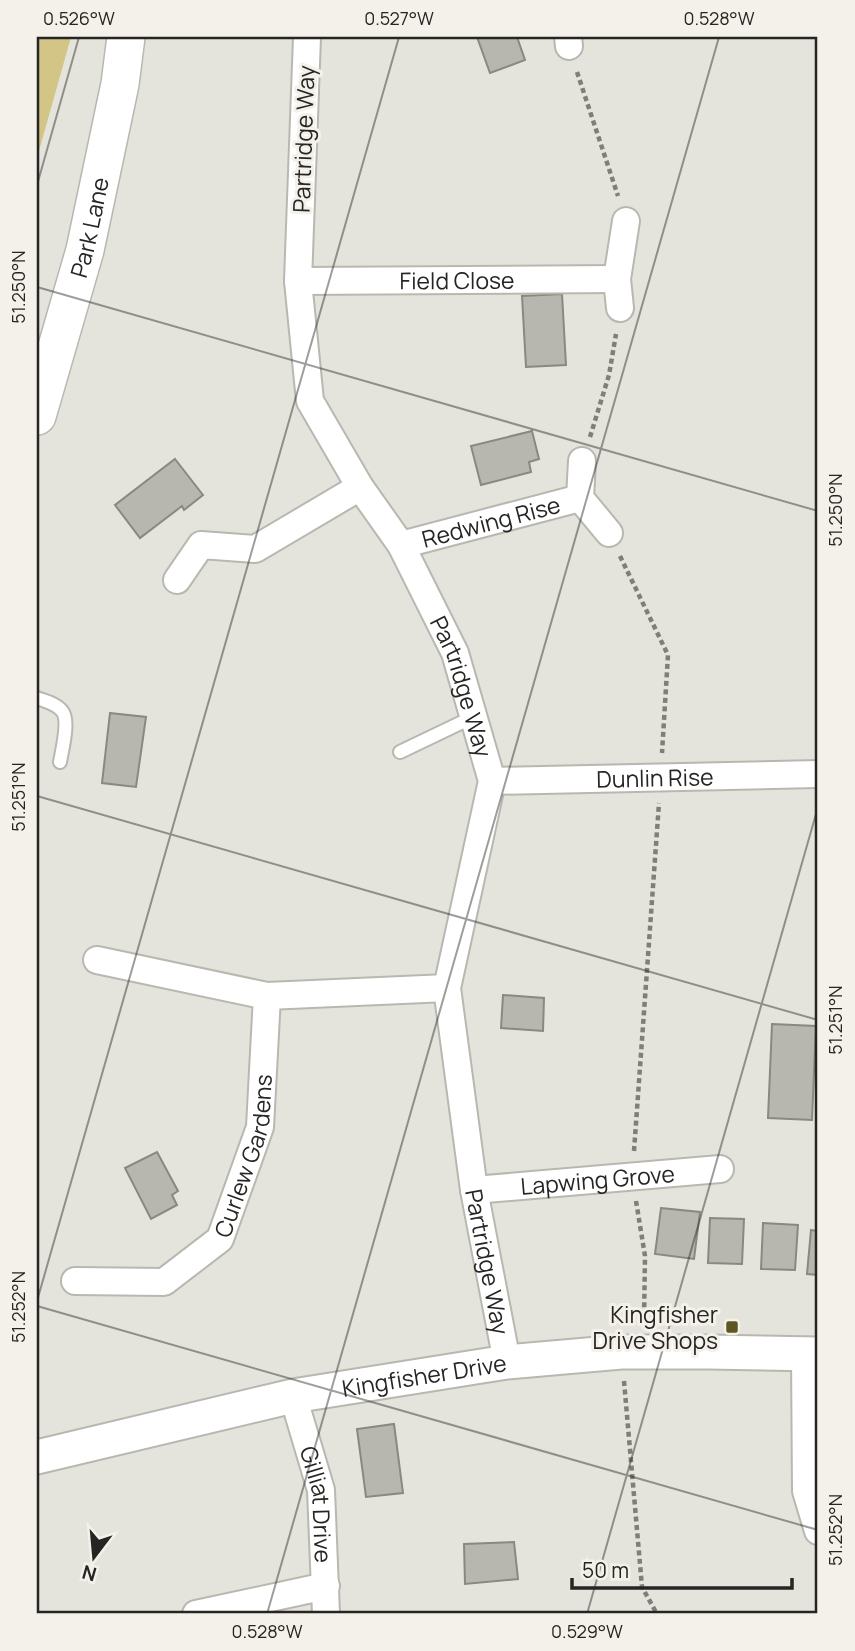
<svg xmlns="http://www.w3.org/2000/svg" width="855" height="1651" viewBox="0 0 855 1651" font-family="Manrope,sans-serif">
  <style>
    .green { fill: #d2c586 }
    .building { fill: #b8b7af; stroke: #898881; stroke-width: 2 }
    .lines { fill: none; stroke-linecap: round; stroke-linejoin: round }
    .service-casing { stroke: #b9b8b0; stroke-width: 16 }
    .minor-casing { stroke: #b9b8b0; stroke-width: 30 }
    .tertiary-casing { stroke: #b9b8b0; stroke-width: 37 }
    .secondary-casing { stroke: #b9b8b0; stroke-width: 40 }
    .path { stroke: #7f7e79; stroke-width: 4.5; stroke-dasharray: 5 3.5; stroke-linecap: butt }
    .service { stroke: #fff; stroke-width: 12 }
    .minor { stroke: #fff; stroke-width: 26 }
    .tertiary { stroke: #fff; stroke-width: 33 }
    .secondary { stroke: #fff; stroke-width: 37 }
    .ticks { fill: none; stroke: #262523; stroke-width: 2; stroke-opacity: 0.45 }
    .poi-dot { fill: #615623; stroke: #f3f1ea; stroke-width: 2.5 }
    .labels { text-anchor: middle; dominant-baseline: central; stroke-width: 6; stroke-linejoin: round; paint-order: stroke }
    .street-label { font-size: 23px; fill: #262523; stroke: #f3f1ea }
    .poi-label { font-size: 23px; fill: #262523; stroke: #f3f1ea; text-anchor: end }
    .neatline { fill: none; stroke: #262523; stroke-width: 2.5 }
    .ticks-label { font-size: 18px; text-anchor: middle; fill: #262523 }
  </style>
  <rect width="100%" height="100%" fill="#e5e4dc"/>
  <path class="green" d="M37,37H71L37,158Z"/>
  <path class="building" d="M477,37H517L525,60L490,73Z
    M562,294L566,365L526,367L522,296Z
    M532,431L539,459L529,462L531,472L481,485L471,446Z
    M175,459L203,495L184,510L182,506L140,538L115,505Z
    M110,713L146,717L136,787L102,783Z
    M503,995L544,998L543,1031L501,1028Z
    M772,1024L816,1026L812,1120L768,1118Z
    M157,1152L178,1191L172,1195L177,1205L151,1219L125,1168Z
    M661,1208L700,1212L694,1259L655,1254Z
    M710,1218L744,1219L742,1264L708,1263Z
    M763,1223L798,1225L795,1270L761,1269Z
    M811,1230L818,1231V1275L807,1274Z
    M394,1424L403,1493L366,1497L357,1429Z
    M514,1542L518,1579L465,1584L464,1544Z"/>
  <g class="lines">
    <g class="service-casing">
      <path id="service" d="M37,698C45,701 57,704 62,711C70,720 62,750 60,762
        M400,752L473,717"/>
    </g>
    <g class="minor-casing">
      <g id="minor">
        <path id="s1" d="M307,37L298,281L310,401L360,487L401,545L455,653L492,781L447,988L474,1190L507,1362"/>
        <path d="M568,37L569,46"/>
        <path id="s2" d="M298,281L617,279"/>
        <path d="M620,308L617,279L626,221"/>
        <path d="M582,461L580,498L609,533"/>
        <path id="s3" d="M401,545L580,498"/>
        <path d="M177,580L201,545L255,549L360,487"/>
        <path id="s4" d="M492,781L818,774"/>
        <path d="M267,996L447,988"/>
        <path id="s5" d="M474,1190L720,1169"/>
        <path id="s6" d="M75,1281L164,1282L220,1239L260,1127L267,996L97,960"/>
        <path d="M805,1353L806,1491L818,1531"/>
        <path id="s7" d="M293,1396L321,1490L326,1614"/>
        <path d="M196,1614L326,1586"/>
      </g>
    </g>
    <g class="tertiary-casing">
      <g id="tertiary">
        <path id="s8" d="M37,1457L293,1396L507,1362L621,1352H708L818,1354"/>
      </g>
    </g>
    <g class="secondary-casing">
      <g id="secondary">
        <path id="s9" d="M37,416L85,250L120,84L126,37"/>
      </g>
    </g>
    <path class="path" d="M577,72L618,196
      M590,437L609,375L616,334
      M620,556L668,655L662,753
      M634,1151L659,803
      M636,1201L645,1256L644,1321
      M624,1381L642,1587L657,1614"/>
    <use href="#service" class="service"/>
    <use href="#minor" class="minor"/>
    <use href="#tertiary" class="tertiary"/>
    <use href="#secondary" class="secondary"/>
  </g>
  <path class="ticks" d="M37,185L79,37M37,287L818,511M37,796L818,1020M37,1301L399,37M37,1306L818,1530M267,1614L719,37M587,1614L818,807"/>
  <rect class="poi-dot" x="725" y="1320" width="14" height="14" rx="3.5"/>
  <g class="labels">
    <g class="street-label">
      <text transform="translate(303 139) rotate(-88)">Partridge Way</text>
      <text stroke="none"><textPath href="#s9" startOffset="196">Park Lane</textPath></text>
      <text stroke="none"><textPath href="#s2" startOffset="159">Field Close</textPath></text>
      <text stroke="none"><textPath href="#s3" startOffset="93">Redwing Rise</textPath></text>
      <text stroke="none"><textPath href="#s1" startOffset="690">Partridge Way</textPath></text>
      <text stroke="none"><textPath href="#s4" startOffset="163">Dunlin Rise</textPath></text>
      <text stroke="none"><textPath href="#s6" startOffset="247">Curlew Gardens</textPath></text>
      <text stroke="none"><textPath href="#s5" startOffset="124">Lapwing Grove</textPath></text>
      <text stroke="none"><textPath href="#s1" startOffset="1278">Partridge Way</textPath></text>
      <text stroke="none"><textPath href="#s8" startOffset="396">Kingfisher Drive</textPath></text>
      <text stroke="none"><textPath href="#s7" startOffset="112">Gilliat Drive</textPath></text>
    </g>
    <g class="poi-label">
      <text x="718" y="1314">Kingfisher<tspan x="718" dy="26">Drive Shops</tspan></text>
    </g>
  </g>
  <rect width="855" height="1651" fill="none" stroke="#f3f1ea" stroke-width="77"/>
  <g transform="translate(94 1557) rotate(196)" stroke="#f3f1ea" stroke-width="5" paint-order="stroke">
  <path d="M0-5L12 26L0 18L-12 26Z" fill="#262523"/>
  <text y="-10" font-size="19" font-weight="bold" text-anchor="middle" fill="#262523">N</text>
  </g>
  <path d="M572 1578v10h220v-10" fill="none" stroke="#262523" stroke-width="3.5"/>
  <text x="582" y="1578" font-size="21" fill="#262523" stroke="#f3f1ea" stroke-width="5" paint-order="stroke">50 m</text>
  <rect x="38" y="38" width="778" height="1574" class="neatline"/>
  <g class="ticks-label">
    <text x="79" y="25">0.526°W</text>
    <text x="399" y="25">0.527°W</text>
    <text x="719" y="25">0.528°W</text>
    <text transform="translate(19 287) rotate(-90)" y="6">51.250°N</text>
    <text transform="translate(836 510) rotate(-90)" y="6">51.250°N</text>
    <text transform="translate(19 797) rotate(-90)" y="6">51.251°N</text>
    <text transform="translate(836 1020) rotate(-90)" y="6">51.251°N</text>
    <text transform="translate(19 1307) rotate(-90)" y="6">51.252°N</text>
    <text transform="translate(836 1530) rotate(-90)" y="6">51.252°N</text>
    <text x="267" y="1638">0.528°W</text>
    <text x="587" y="1638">0.529°W</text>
  </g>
</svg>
